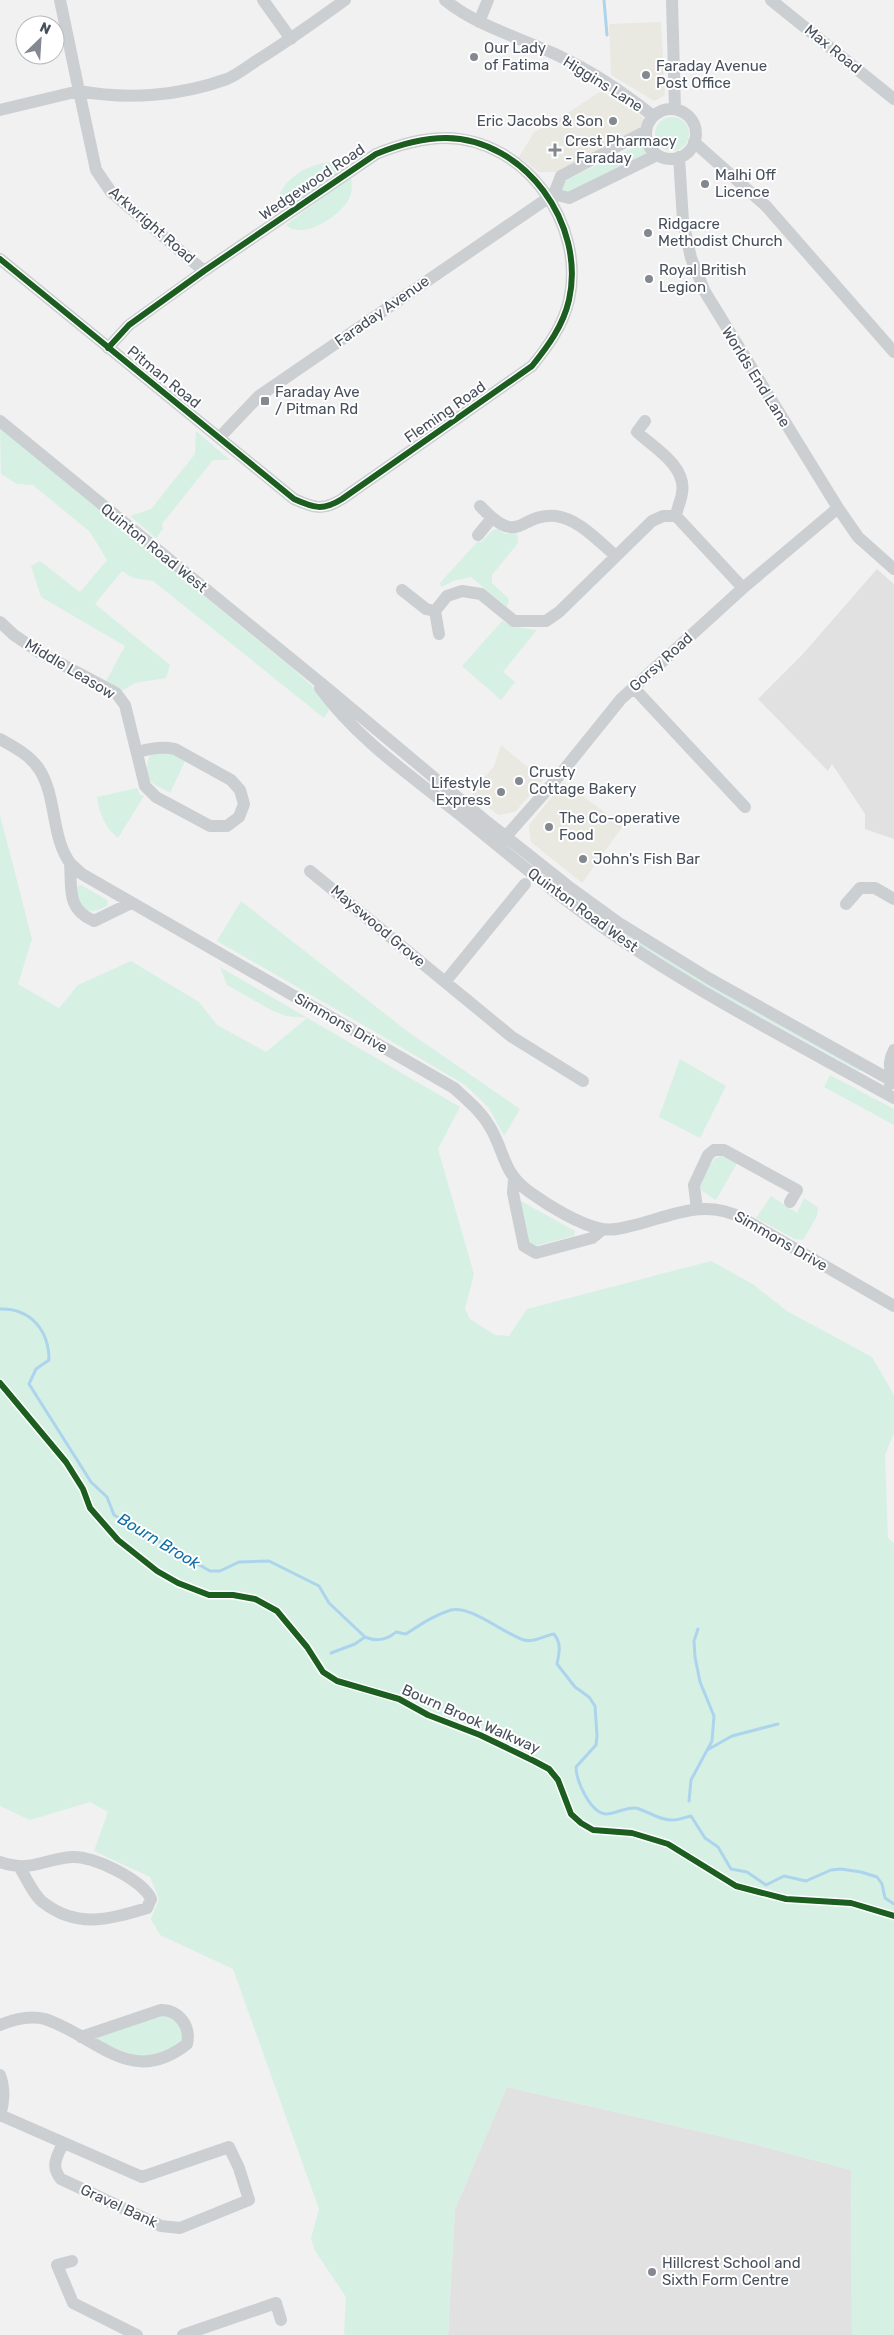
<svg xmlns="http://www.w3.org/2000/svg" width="894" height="2335" viewBox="0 0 894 2335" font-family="Rubik,sans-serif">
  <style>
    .commercial { fill: #e9e9e1 }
    .education { fill: #e2e1e1 }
    .green { fill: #d6f0e4 }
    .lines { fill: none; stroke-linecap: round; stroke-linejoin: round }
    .stream { stroke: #acd4ed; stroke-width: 3 }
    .minor { stroke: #cccfd2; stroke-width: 12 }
    .cycleway-casing { stroke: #fff; stroke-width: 9 }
    .cycleway { stroke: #1b5e20; stroke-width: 6 }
    .poi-dot { fill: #838891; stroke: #fff; stroke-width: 2 }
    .labels { text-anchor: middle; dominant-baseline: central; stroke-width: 4; stroke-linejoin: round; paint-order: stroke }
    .poi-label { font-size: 15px; fill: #48505d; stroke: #fff; text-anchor: start }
    .street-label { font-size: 15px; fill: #48505d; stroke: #fff }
    .water-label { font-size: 16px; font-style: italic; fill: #0f6fa9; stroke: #fff }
  </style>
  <rect width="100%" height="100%" fill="#f1f1f1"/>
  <path class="commercial" d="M661,22L665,95L654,101L611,75L609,24Z
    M601,91L643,117L642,128L556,172H539L519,157L534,132L551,124Z
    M501,745L543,780L515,812L498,815L471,793L494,766Z
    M564,782L623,826L582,883L531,842L529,825Z"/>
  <path class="education" d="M877,569L894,584V839L865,829V814L832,764L828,771L758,699L802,655Z
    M507,2087L754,2144L851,2170L852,2335H448L455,2209Z"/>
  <path class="green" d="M655 134a17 17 0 1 1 34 0a17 17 0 1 1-34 0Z
    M641,144L649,156L566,194L560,193L562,182Z
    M331,162L343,168L341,173L277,215C272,185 304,164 331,162Z
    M351,176C352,184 353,191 349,199C340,216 303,241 286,225Z
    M0,428L292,668L321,694L329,710L324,718L153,581L133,578L122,571L95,604L170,665L166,678L135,683L120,692L105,683L125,646L41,597L31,566L40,561L80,592L107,560L90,532L33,485L17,484L1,474Z
    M196,431L230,460H213L162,524L163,529L156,538L130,516L151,509L195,454Z
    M497,529L505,534L517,533L518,543L492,575V583L509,599L507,607L471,577L453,581L442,587L439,584L478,541L481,542L493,530Z
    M502,621L515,627L537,630L503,672L515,682L501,700L462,666Z
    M164,750L185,761L170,793C165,789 159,788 154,784C144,777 146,762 151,753Z
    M137,788L140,795L144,796L118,838C105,828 99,813 97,797Z
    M0,815L32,939L18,984L59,1008L78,985L131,961L199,1002L217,1025L266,1052L307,1018L286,1016L273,1011L227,985L220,967L460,1107L438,1149L474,1274L465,1309L470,1319L495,1335L509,1336L527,1309L711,1261L754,1285L787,1311L872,1357L894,1395V1433L885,1455L888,1538L894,1543V2335H852L851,2170L754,2144L507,2087L455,2209L448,2335H344L346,2297L315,2251L311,2238L319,2209L233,1969L160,1935L151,1919L159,1899L150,1877L94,1851L108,1812L90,1802L30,1820L0,1806Z
    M81,885L107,900L108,905C97,912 91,913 80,907L76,891L78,886Z
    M568,892L862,1070L859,1071L669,966L566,895Z
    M241,901L407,1031L520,1109L504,1136L489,1108L465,1085L372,1030L217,941Z
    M680,1059L726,1086L700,1138L659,1117Z
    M830,1075L894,1109V1125L824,1087Z
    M721,1156L737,1163L716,1200L702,1191L699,1183L714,1159Z
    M771,1196L797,1213L804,1198L818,1207L817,1216L803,1240L795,1239L756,1218Z
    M521,1201L575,1231L574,1236L535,1246L529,1242L519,1202Z
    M170,2012L187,2037L152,2061L84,2038Z"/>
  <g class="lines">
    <path class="stream" d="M604,0L607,35
      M0,1309C31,1308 49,1331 49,1360L36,1369L29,1384L91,1482L107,1497L114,1515L210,1571H220L239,1562L269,1561L319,1586L329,1603L365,1637C377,1642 387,1640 396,1632L406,1634C420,1625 434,1615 451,1610C471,1605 504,1634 524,1640C534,1643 545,1635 554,1634C562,1644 559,1653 557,1664L575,1687L589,1697L595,1706L597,1736L596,1745L576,1767C576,1780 590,1813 606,1814C616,1814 625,1807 636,1808C648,1811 660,1821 673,1820C679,1820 685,1817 691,1816L705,1838L718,1847L731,1869L747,1872L766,1885L784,1876L806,1881L831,1870L841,1869L861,1872L877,1877L882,1884L885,1898L894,1904
      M331,1653L355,1644L365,1637
      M709,1749L732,1736L778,1724
      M689,1801L691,1780L712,1741L714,1716L700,1682L695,1657L694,1641L698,1629"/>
    <path class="minor" d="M60,0L79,91C128,100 180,96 227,79C237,75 247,67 256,61C287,42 316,21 345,0
      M263,0L291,39
      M445,0C477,26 518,37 555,54C590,70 623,92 653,116
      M672,0L675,109
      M771,0L894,99
      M479,22L488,0
      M646 134a25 25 0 1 1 50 0a25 25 0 1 1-50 0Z
      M0,110L79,91L96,170L111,192L204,271
      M694,142L766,206L894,352
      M679,157L683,221L691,258L705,292L838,508L858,537L894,569
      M554,194L569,198L657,155
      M0,259L294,499C314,508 323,511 342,499L532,366C548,346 563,326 569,300C586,224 525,139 446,138C421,138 398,145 376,154L204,271L129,325L108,348
      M0,421L328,689L486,821L568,886L619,923L710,979L894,1082
      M645,421L637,432C654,448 687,466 682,493C681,501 677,508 676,516
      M219,438L259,396L554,194L561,176L646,131
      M480,506C521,549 517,513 556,516C579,519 599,542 616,556
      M478,535L492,518
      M402,590L426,609L435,611
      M0,622L14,635L39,652L116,693L125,705L145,786L156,797L210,826H227L239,817L244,804L240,790L231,780L175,749C162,746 151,748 138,752
      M439,634L435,611L447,596L462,591L481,594L514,621H546L559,612L652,521L663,516H676L743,588
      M633,687L745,807
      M320,688C357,739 410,775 459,814C511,856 562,900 617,937C705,997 801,1046 894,1098
      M0,739C14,747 30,755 39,769C57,796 51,839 71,864C74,867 79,871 82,874L454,1088C467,1100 481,1111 490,1127C506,1154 502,1173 531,1193C549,1206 580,1225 602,1229C614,1231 627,1227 639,1224C675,1214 706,1199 742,1218L894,1306
      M502,843L501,842L554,782L621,699L743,588L838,508
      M70,863C72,889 66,909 94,921L131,903
      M310,871L512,1037L583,1081
      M846,904L860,888H875L894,899
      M445,982L525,884
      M890,1084C894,1073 885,1067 894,1050
      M514,1179L513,1193L524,1246L536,1253L592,1238L603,1229
      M697,1209L694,1185L708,1155L714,1150H724L797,1190L790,1202
      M0,1862C30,1873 43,1859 72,1857C92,1855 143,1880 151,1899L147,1908C110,1919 78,1929 44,1903C34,1896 27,1879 20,1868
      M0,2025C14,2019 30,2015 45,2019C98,2037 131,2088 187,2044C191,2026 179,2010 161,2010L81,2037
      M0,2075C5,2089 4,2101 0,2116
      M0,2115L142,2177L229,2147L239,2168L249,2200L180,2228L161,2226L61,2179C50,2166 57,2157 63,2143
      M72,2261L57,2265L73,2303L137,2335
      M183,2335L276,2303L281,2320"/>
    <g class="cycleway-casing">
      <path id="cycleway" d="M0,259L294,499C314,508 323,511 342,499L532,366C548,346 563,326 569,300C586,224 525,139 446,138C421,138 398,145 376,154L204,271L129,325L108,348
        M0,1383L66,1462L83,1489L90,1508L118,1540L157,1571L178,1583L209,1595H233L255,1599L277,1611L307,1647L323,1672L337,1681L399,1699L428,1715L480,1735L534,1761L549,1769L558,1780L571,1814L581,1823L593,1830L632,1833L668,1844L736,1886L786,1899L851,1903L894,1916"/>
    </g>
    <use href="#cycleway" class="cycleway"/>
  </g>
  <g class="poi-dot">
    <circle cx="474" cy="57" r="5"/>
    <circle cx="646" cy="75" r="5"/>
    <circle cx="613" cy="121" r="5"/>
    <path d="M552.5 142.5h5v5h5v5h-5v5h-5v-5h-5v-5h5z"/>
    <circle cx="705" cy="184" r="5"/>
    <circle cx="648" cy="233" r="5"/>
    <circle cx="649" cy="279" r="5"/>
    <rect x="260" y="396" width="10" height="10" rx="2.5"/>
    <circle cx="519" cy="781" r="5"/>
    <circle cx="501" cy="792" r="5"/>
    <circle cx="549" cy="827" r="5"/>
    <circle cx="583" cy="859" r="5"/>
    <circle cx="652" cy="2272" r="5"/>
  </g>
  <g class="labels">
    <g class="poi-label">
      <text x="484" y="48">Our Lady<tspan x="484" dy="17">of Fatima</tspan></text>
      <text x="656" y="66">Faraday Avenue<tspan x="656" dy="17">Post Office</tspan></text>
      <text x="603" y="121" text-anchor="end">Eric Jacobs &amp; Son</text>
      <text x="565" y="141">Crest Pharmacy<tspan x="565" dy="17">- Faraday</tspan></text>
      <text x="715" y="175">Malhi Off<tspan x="715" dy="17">Licence</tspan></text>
      <text x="658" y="224">Ridgacre<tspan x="658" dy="17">Methodist Church</tspan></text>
      <text x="659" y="270">Royal British<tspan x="659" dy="17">Legion</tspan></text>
      <text x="275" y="392">Faraday Ave<tspan x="275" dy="17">/ Pitman Rd</tspan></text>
      <text x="529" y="772">Crusty<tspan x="529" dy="17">Cottage Bakery</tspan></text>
      <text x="491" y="783" text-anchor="end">Lifestyle<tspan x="491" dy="17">Express</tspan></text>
      <text x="559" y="818">The Co-operative<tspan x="559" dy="17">Food</tspan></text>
      <text x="593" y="859">John's Fish Bar</text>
      <text x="662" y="2263">Hillcrest School and<tspan x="662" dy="17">Sixth Form Centre</tspan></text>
    </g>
    <g class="street-label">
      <text transform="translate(833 49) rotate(39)">Max Road</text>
      <text transform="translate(603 84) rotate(32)">Higgins Lane</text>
      <text transform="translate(312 182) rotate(-34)">Wedgewood Road</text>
      <text transform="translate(152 225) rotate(41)">Arkwright Road</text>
      <text transform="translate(382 311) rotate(-35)">Faraday Avenue</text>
      <text transform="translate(164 377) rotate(39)">Pitman Road</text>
      <text transform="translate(756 377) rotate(58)">Worlds End Lane</text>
      <text transform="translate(445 412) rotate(-35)">Fleming Road</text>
      <text transform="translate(154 548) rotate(39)">Quinton Road West</text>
      <text transform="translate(661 662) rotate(-42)">Gorsy Road</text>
      <text transform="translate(70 669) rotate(31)">Middle Leasow</text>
      <text transform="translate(583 910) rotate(36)">Quinton Road West</text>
      <text transform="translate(378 926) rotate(40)">Mayswood Grove</text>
      <text transform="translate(341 1023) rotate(30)">Simmons Drive</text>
      <text transform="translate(781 1241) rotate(30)">Simmons Drive</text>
      <text transform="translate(471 1719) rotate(24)">Bourn Brook Walkway</text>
      <text transform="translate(119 2206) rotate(25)">Gravel Bank</text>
    </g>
    <g class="water-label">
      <text transform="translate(159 1541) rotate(31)">Bourn Brook</text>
    </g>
  </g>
  <g transform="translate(40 40) rotate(25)"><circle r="24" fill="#ffffff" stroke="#b6b9be"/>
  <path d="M0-4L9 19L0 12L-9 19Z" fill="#838891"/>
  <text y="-8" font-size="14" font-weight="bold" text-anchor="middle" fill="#48505d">N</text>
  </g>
</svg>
